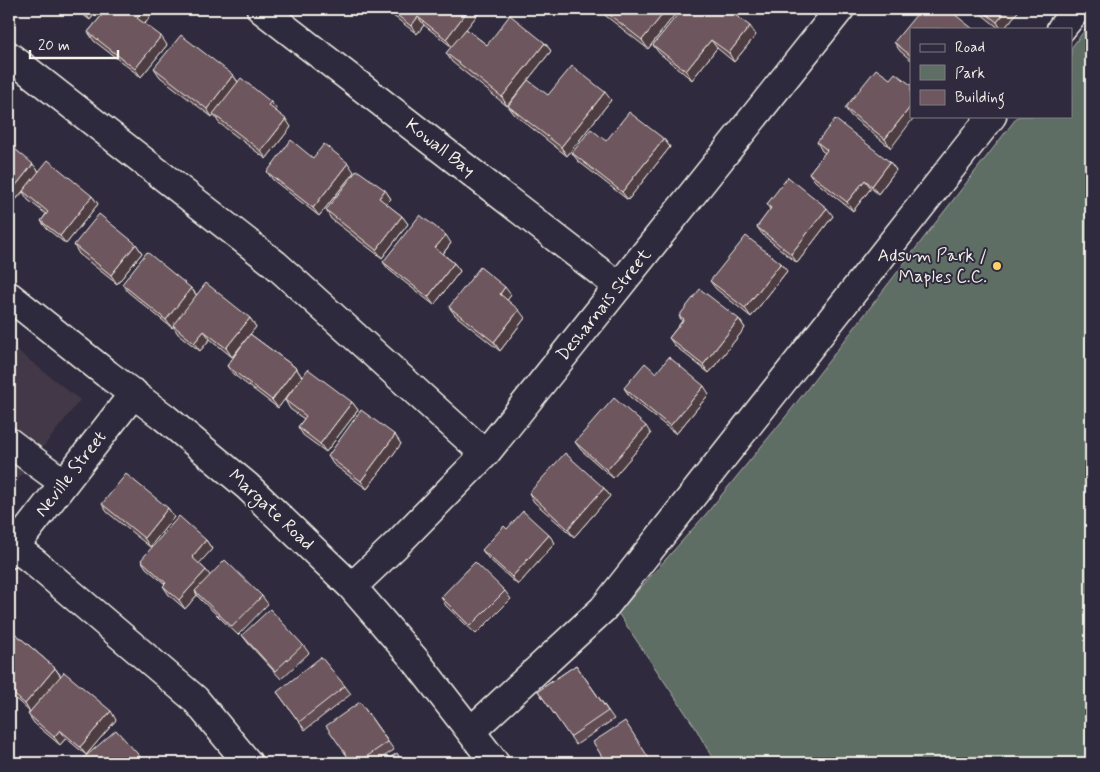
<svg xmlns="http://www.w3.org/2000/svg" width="1100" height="772" viewBox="0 0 1100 772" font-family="Mynerve,sans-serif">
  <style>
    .built { fill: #423847 }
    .green { fill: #5f6e65; stroke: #aab0a6 }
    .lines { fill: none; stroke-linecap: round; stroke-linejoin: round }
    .minor-casing { stroke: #f4f1e8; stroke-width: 31 }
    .minor { stroke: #2f2a3d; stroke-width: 28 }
    .wall { fill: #5f4b51; stroke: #f4f1e8 }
    .shaded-wall { fill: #4d3d42; stroke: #f4f1e8 }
    .building { fill: #6e575e; stroke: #f4f1e8 }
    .poi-dot { fill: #ffd166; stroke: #2f2a3d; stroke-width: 2 }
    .labels { text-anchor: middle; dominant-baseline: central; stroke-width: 4; stroke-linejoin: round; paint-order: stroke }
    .street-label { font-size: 18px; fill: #f4f1e8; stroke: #2f2a3d }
    .poi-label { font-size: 18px; fill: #f4f1e8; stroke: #2f2a3d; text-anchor: end }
  </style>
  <rect width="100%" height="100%" fill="#2f2a3d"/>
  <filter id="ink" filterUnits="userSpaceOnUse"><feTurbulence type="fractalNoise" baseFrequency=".02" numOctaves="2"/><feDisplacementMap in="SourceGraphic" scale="10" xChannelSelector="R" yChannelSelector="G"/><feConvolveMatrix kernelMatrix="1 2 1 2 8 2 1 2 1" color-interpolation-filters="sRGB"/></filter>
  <g filter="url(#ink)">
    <path class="built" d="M9,344L80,400L9,491Z"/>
    <path class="green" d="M1091,22V763H715L695,727L618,613L706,514L787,415L1018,116H1071V48Z"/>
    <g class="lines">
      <g class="minor-casing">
        <path id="minor" d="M261,9L618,286
          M1061,29L1077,9
          M9,56L275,264L485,454
          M9,296L107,374L164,417L247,486L352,587L416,661L495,763
          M9,442L38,464L64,483
          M15,547L33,561L195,699L248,763
          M9,554L134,393
          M352,587L396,545L485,454L840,9
          M471,731L603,609L992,116"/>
      </g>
      <use href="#minor" class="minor"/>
    </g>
    <path class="wall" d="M75,9H98L90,20Z
      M107,9H149L152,14L145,24L167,45L141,77L94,41L88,32Z
      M388,9H482L466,29L487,45L545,43L551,51L507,106L452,62L446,53L452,47L424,25L417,34L392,15Z
      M597,9H679L648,49Z
      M975,9H1020L1004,29H1000Z
      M911,29V60L900,51L894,42Z
      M756,35L734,62L717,48L692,80L659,53L653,45Z
      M154,68L233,75L238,82L277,110L276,111L291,127L266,159L219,123L214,115L212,117L160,77Z
      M890,79L891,148L851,116L845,108Z
      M548,95L611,100L567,156L514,114L508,106Z
      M664,139L670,147L628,200L578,161L572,153L606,141Z
      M817,142L890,162L896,170L878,194L871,188L853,211L815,181L809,173L825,153L822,151Z
      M9,144L39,171L92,196L98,204L66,244L47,229L41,221L46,214L28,200L23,192L13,203L9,199Z
      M313,158L354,172L319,216L273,180L267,172Z
      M385,190L391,199L386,204L402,216L408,224L382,258L331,219L326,210Z
      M767,204L833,216L797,263L763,235L757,227L770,210Z
      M451,243L443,254L454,263L460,271L434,305L389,270L383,262Z
      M136,244L142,253L117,284L79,254L74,245Z
      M787,271L751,317L716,289L710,281Z
      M122,284L191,288L197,295L250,318L256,327L250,334L296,368L302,377L278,408L233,374L227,366L247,339L232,357L210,339L200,351L178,334L173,326L172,328L128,292Z
      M511,295L507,300L525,318L500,351L455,315L449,307Z
      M679,316L739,319L745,328L709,373L675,346L669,338L682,321Z
      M656,373L709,394L676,434L630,397L624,388Z
      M285,400L352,402L358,410L326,452L303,435L298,427L304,419L290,409Z
      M651,434L613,478L581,450L575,442Z
      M395,435L401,444L367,489L333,464L328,456Z
      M604,488L610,496L574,537L534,502L529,493Z
      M102,504L168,508L174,517L150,547L107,512Z
      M507,529L549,535L555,543L518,585L488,558L482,550Z
      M206,540L212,549L199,563L206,570L210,576L262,596L268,604L238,635L201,600L197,595L185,609L169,595L163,586L165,584L146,568L141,560Z
      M505,591L511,599L476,634L446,606L441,597Z
      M9,628L55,668L61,676L116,720L86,755L66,738L60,745L34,723L28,714L30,712L9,693Z
      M242,635L303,645L309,653L281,679L248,643Z
      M576,665L614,719L576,745L538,691Z
      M345,686L351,694L305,730L277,692Z
      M360,702L394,750L374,763H352Z"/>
    <path class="shaded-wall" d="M86,9H98L90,20L84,11Z
      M144,9H149L152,14L143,26L137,18Z
      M469,9H482L452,47L446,39Z
      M667,9H679L648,49L642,40Z
      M1008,9H1020L1004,29H1001L997,22Z
      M418,17L424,25L417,34L411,26Z
      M750,26L756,35L734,62L729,53Z
      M161,36L167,45L141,77L135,69Z
      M711,40L717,48L692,80L686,71Z
      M545,43L551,51L507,106L502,97Z
      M233,75L239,84L212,117L207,109Z
      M605,92L611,100L567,156L561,147Z
      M271,102L277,110L274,114L268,105Z
      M911,106V116H915L891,148L885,139Z
      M286,119L291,127L266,159L261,151Z
      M664,139L670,147L628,200L622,192Z
      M890,162L896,170L878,194L872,186Z
      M348,163L354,172L319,216L313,208Z
      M33,164L39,172L13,203L9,197V194Z
      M865,180L871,188L853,211L847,202Z
      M385,190L391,199L384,206L379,198Z
      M92,196L98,204L66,244L60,236Z
      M827,208L833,216L797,263L791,254Z
      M402,216L408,224L382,258L376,250Z
      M446,235L451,243L441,256L435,248Z
      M136,244L142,253L117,284L111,275Z
      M454,263L460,271L434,305L428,297Z
      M781,263L787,271L751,317L745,308Z
      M505,287L511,295L506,302L500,294Z
      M191,288L197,296L172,328L166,320Z
      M519,310L525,318L500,351L494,342Z
      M250,318L256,327L232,357L226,348Z
      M739,319L745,328L709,373L703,365Z
      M204,331L210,339L200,351L194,343Z
      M296,368L302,377L278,408L272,400Z
      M704,386L709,394L676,434L670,426Z
      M352,402L358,410L326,452L320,444Z
      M646,426L651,434L613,478L607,470Z
      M395,435L401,444L367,489L361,481Z
      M604,488L610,496L574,537L568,529Z
      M168,508L174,517L150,547L144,538Z
      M549,535L555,543L518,585L512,577Z
      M206,540L212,549L198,565L192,557Z
      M206,570L212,578L195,591L197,595L185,609L179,600Z
      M55,668L61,677L30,712L25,704Z
      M111,711L116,720L86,755L80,747Z
      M60,730L66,738L60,745L54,737Z"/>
    <path class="building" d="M107,9H144L137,18L161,36L135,69L88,32Z
      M389,9H469L446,39L418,17L411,26Z
      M602,9H667L642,40Z
      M682,9H727L750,26L729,53L711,40L686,71L653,45Z
      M921,9H948L973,29H911V56L894,42Z
      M980,9H1008L997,22Z
      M510,15L545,43L502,97L446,53L466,29L487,45Z
      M181,35L233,75L207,109L154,68Z
      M572,66L605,92L561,147L508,106L528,80L548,95Z
      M876,69L890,79L895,73L911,85V106L885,139L845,108Z
      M241,78L271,102L268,105L286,119L261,151L213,114Z
      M629,112L664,139L622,192L572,153L591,129L606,141Z
      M835,119L890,162L872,186L865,180L847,202L809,173L827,150L817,142Z
      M291,140L313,158L324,144L348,163L313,208L267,172Z
      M9,144L33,164L9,194Z
      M48,160L92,196L60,236L41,221L48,212L23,191Z
      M357,170L385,190L379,198L402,216L376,250L326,210Z
      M788,177L827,208L791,254L757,227L771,208L767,204Z
      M99,214L136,244L111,275L74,245Z
      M420,215L446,235L435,248L454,263L428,297L383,262Z
      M746,236L781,263L745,308L710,281Z
      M147,252L191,288L166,320L122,284Z
      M480,267L505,287L500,294L519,310L494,342L449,307Z
      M206,283L250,318L226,348L204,331L194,343L173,325Z
      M700,289L739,319L703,365L669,338L684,319L679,316Z
      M250,334L296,368L272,400L227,366Z
      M669,357L704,386L670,426L624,388L645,363L656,373Z
      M308,369L352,402L320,444L298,427L306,416L285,400Z
      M614,398L646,426L607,470L575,442Z
      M361,410L395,435L361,481L328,456Z
      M565,453L604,488L568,529L529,493Z
      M126,474L168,508L144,538L102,504Z
      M523,511L549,535L512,577L482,550L504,526L507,529Z
      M179,516L206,540L192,557L206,570L179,600L163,586L166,583L141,560Z
      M225,560L262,596L232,627L195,591Z
      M475,562L505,591L470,626L441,597Z
      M270,609L303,645L275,671L242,635Z
      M9,628L55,668L25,704L9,690Z
      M321,657L345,686L299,722L277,692Z
      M576,665L608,711L570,737L538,691Z
      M64,672L111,711L80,747L60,730L54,737L28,714Z
      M360,702L388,742L357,763H352L326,726Z
      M625,721L652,763H598L604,760L593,742Z
      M116,730L146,763H78Z
      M397,753L403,763H382Z"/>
  </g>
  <circle class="poi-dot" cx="997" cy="266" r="5"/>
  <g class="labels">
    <g class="street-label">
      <text transform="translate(440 148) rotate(38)">Kowall Bay</text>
      <text transform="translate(604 305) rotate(-51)">Desharnais Street</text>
      <text transform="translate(71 474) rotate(-52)">Neville Street</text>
      <text transform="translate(271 510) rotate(43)">Margate Road</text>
    </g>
    <g class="poi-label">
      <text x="987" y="256">Adsum Park /<tspan x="987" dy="21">Maples C.C.</tspan></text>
    </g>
  </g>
  <rect width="1100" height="772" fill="none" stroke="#2f2a3d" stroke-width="30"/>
  <rect x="15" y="15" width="1070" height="742" fill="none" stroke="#f4f1e8" stroke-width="2" filter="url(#ink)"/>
  <rect x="910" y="28" width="162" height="90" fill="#2f2a3d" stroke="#7e7a81"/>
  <rect x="920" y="44" width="25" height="8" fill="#2f2a3d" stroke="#7e7a81"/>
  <text x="955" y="52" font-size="15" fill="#f4f1e8">Road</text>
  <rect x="920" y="65" width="25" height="15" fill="#5f6e65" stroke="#7e7a81"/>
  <text x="955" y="78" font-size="15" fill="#f4f1e8">Park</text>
  <rect x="920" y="90" width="25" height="15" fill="#6e575e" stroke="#7e7a81"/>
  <text x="955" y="102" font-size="15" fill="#f4f1e8">Building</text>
  <path d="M30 50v8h88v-8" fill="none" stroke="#f4f1e8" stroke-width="2.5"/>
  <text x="38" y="50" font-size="15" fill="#f4f1e8" stroke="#2f2a3d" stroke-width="4" paint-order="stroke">20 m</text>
</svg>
